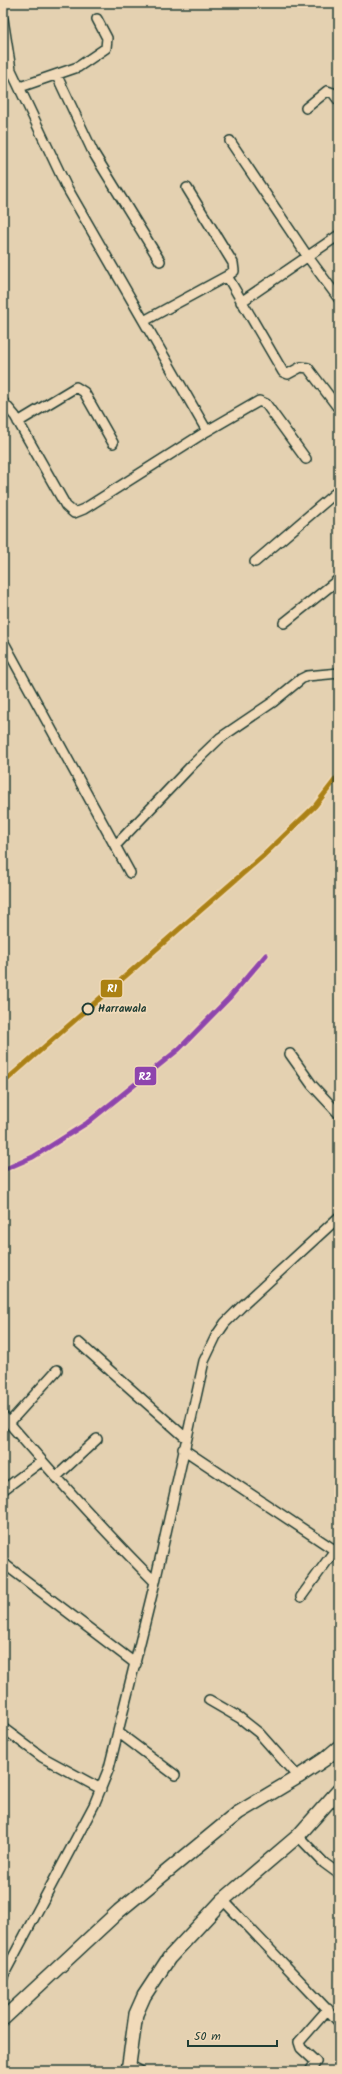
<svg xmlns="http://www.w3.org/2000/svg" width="342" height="2074" viewBox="0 0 342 2074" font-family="Kalam,sans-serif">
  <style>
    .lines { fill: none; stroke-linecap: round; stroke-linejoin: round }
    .street-casing { stroke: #1f3d34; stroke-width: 12 }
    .secondary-casing { stroke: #1f3d34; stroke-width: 16 }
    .street { stroke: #f1dab9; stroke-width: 9 }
    .secondary { stroke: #f1dab9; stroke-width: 13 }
    .rail-1-casing { stroke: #f1dab9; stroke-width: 8 }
    .rail-2-casing { stroke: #f1dab9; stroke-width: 8 }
    .rail-1 { stroke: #ab8112; stroke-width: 5 }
    .rail-2 { stroke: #8e44ad; stroke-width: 5 }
    .stop-dot { fill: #f1dab9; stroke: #1f3d34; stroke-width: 2 }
    .labels { text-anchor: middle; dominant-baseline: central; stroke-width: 3.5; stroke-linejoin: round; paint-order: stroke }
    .stop-label { font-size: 11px; font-weight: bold; fill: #1f3d34; stroke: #f1dab9; text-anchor: start }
    .line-badge { stroke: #f1dab9; stroke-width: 1.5 }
    .badge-label { font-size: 11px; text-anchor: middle; font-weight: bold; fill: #fff }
  </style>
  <rect width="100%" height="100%" fill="#e4d1b1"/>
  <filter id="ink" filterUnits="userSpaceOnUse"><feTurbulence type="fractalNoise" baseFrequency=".025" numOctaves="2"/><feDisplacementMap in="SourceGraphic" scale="8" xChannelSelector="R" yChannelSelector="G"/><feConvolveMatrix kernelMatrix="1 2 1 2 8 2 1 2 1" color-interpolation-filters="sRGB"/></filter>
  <g filter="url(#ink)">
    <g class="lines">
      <g class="street-casing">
        <path id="street" d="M3,19L11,70L66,186L207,431
          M57,76L93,152L160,261
          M20,87L78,67L106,48L107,38L97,19
          M306,108L327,91L333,93L339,101
          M230,141L308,257L339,299
          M227,276L283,372L288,374L301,367L308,368L339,409
          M241,302L339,235
          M144,321L227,276L234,271L233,263L187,188
          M3,402L15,416L66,506L74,513L84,509L207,431L259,401L266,404L306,459
          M18,422L76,387L84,392L113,443
          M255,562L339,490
          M284,623L339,579
          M3,641L130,873
          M115,846L193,764L220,738L273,702L301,679L307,676L339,673
          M290,1054L312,1085L339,1114
          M79,1343L186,1438
          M3,1416C52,1473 102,1529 155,1582
          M9,1423L57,1370
          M183,1449L339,1553
          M56,1477L97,1439
          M3,1490L42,1461
          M3,1563L136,1664
          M301,1597L335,1550
          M209,1700L240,1718L259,1733L298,1777
          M3,1728L42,1757L101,1789
          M119,1733L175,1775
          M298,1836L324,1863L339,1874
          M223,1900L339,2022
          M3,1976L94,1805L109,1768L155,1582L204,1361L216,1336L225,1323L241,1307L339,1217
          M129,2065L140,2071
          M310,2071L316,2062L301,2048L299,2042L328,2009"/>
      </g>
      <g class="secondary-casing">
        <path id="secondary" d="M3,2019L119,1911L238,1813L298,1777L325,1759L339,1747
          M128,2071L136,2014L144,1996L169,1958L223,1900L298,1836L339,1790"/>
      </g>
      <use href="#street" class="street"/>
      <use href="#secondary" class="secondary"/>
      <g class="rail-1-casing">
        <path id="rail-1" d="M3,1083L264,855L315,806L339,775"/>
      </g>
      <g class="rail-2-casing">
        <path id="rail-2" d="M3,1170L33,1157L87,1123L179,1049L229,998L266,955"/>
      </g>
      <use href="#rail-1" class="rail-1"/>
      <use href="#rail-2" class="rail-2"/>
    </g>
  </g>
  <circle class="stop-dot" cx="88" cy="1009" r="5.5"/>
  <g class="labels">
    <g class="stop-label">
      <text x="98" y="1009">Harrawala</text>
    </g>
  </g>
  <g class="line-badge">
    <rect x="100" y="979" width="23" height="19" rx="4" fill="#ab8112"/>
    <rect x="134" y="1066" width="23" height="20" rx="4" fill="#8e44ad"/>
  </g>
  <g class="badge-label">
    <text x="112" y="992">R1</text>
    <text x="145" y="1080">R2</text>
  </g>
  <rect width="342" height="2074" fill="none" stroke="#f1dab9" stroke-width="16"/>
  <rect x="8" y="8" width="326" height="2058" fill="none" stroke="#1f3d34" stroke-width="1.5" filter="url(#ink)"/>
  <path d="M188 2040v6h89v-6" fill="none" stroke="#1f3d34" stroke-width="2"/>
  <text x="194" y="2040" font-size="12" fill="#1f3d34" stroke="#f1dab9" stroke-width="3" paint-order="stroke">50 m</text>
</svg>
